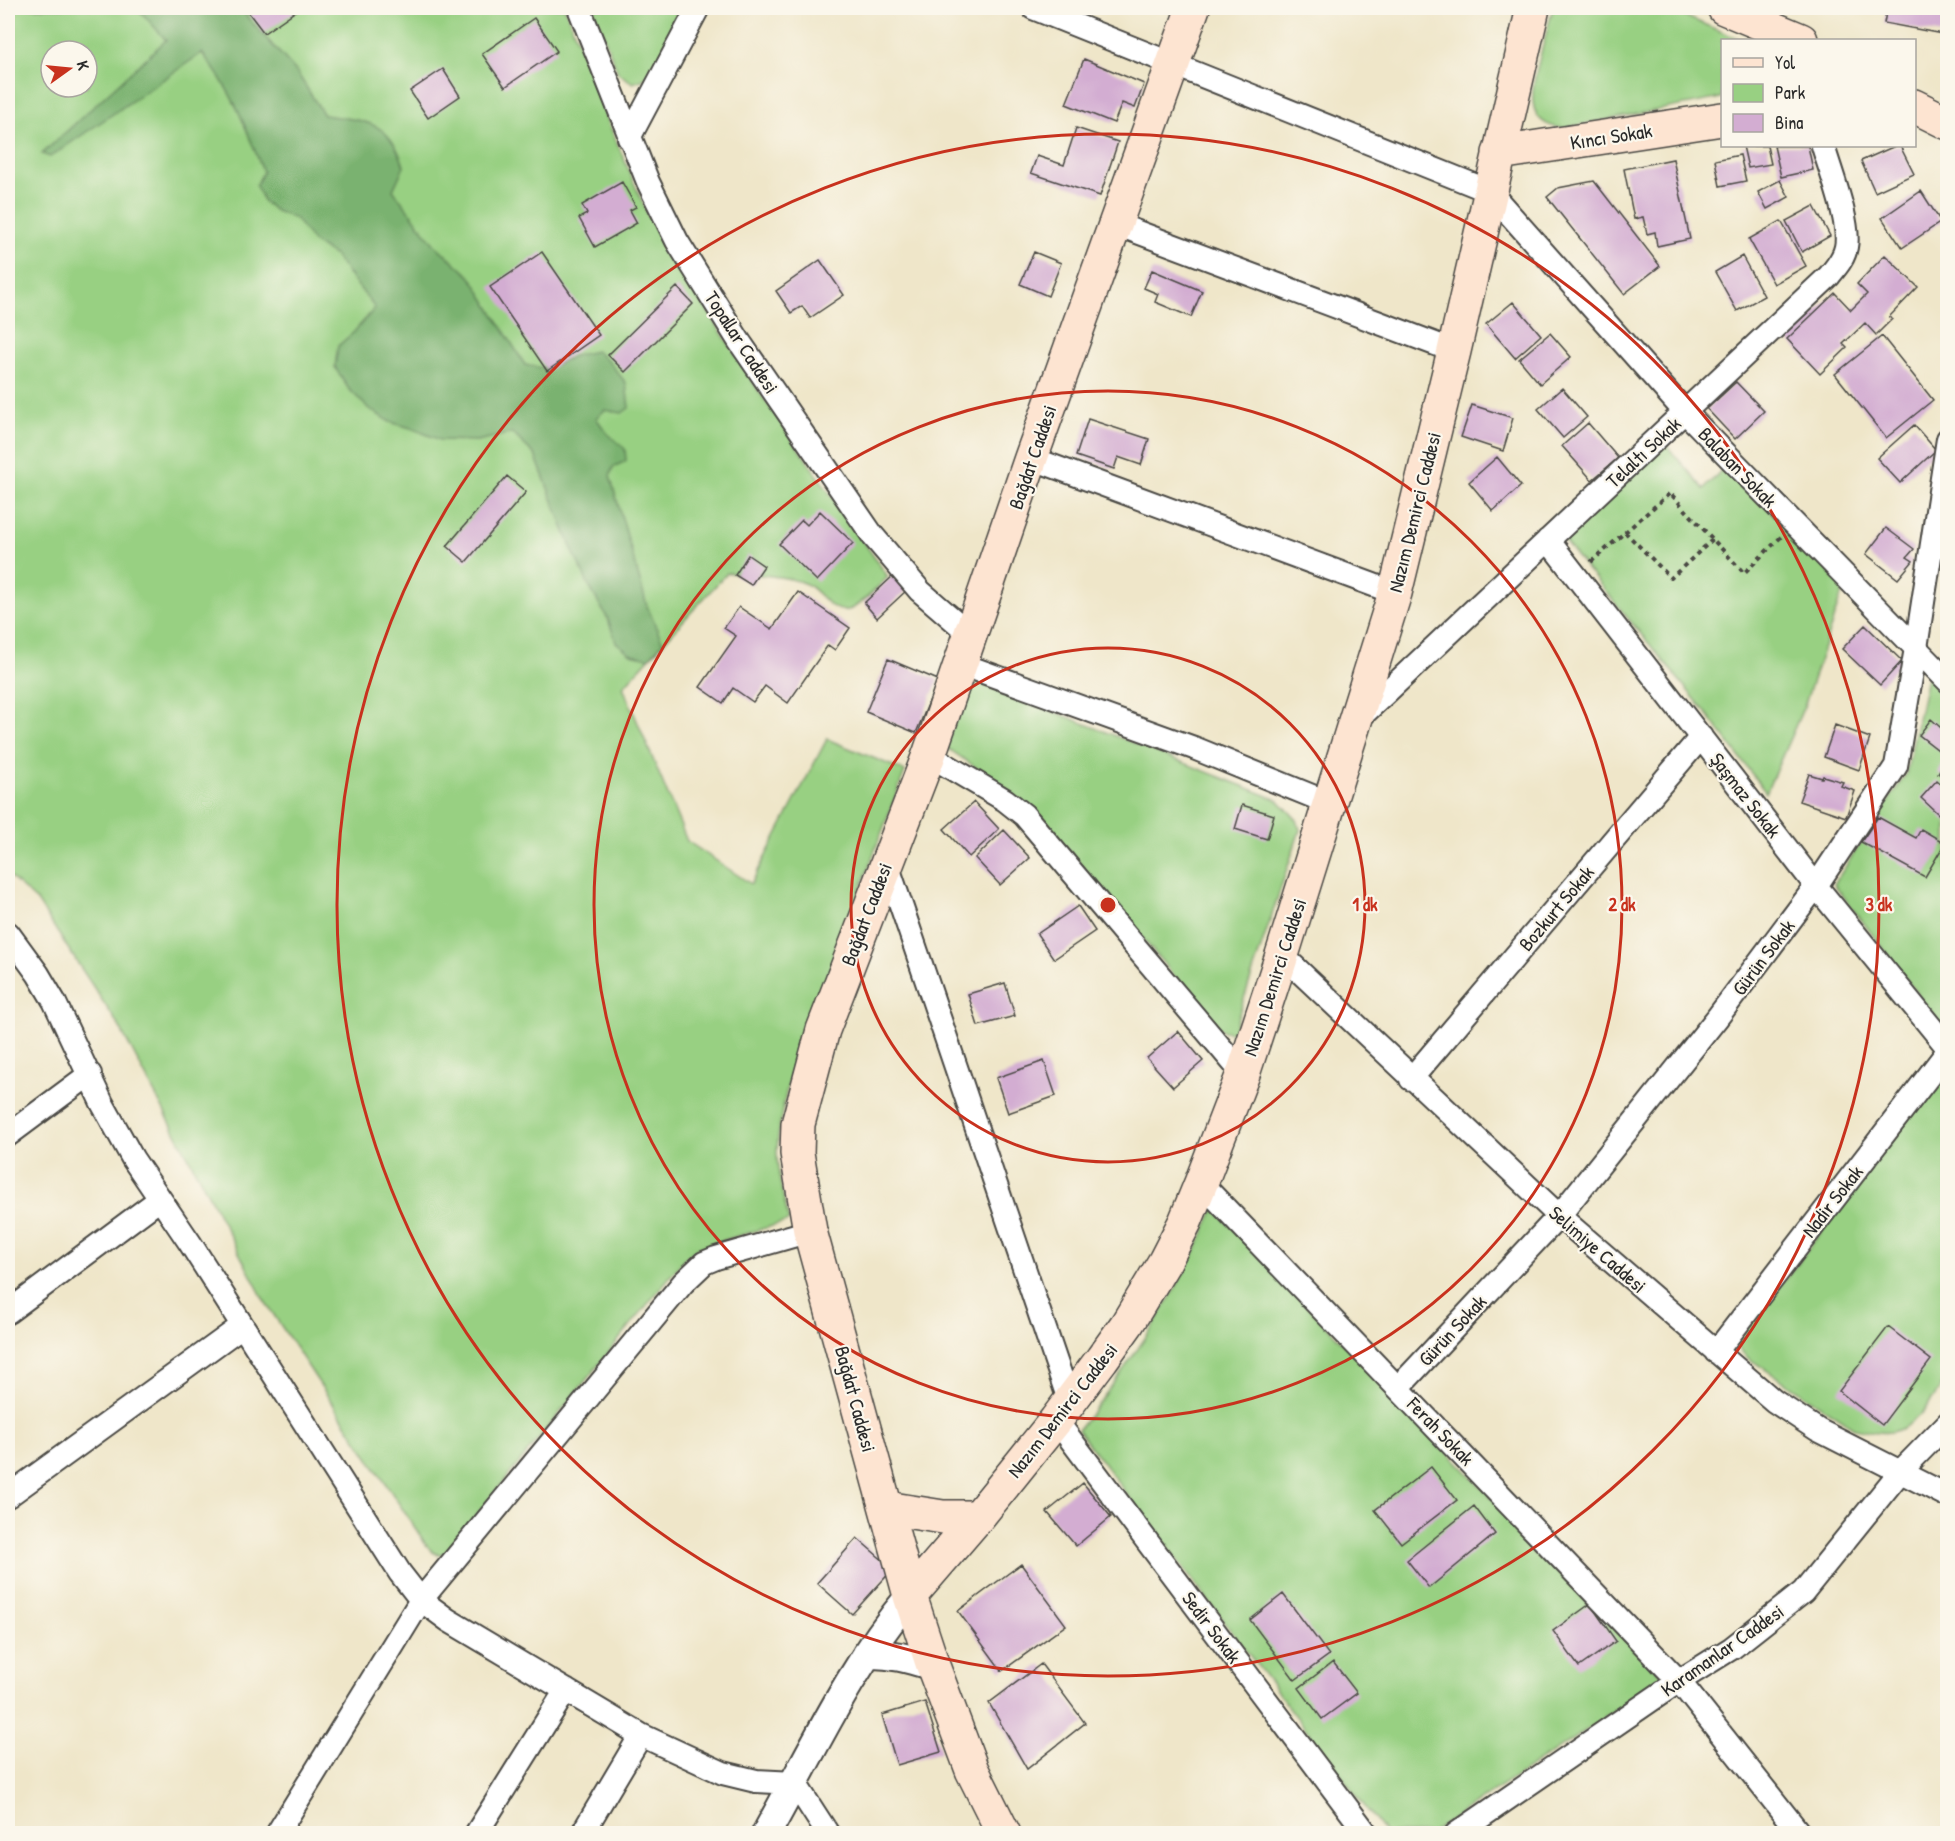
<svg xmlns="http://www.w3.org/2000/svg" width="1955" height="1841" viewBox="0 0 1955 1841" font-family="'Patrick Hand',sans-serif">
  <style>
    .green { fill: #98d082; stroke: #627e56; stroke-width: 1.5; fill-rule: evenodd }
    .forest { fill: #7ab270; stroke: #526e4e; stroke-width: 1.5 }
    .building { fill: #d3add2 }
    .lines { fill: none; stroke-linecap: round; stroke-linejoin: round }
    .minor-casing { stroke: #484743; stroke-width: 26 }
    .tertiary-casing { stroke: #484743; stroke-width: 32 }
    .secondary-casing { stroke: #484743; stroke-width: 36 }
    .path { stroke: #484743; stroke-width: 4; stroke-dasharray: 4.5 4.5; stroke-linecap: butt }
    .minor { stroke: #fff; stroke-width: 22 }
    .tertiary { stroke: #fff; stroke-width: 28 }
    .secondary { stroke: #fde4d1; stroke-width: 33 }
    .ring { fill: none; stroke: #c8321e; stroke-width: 3 }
    .labels { text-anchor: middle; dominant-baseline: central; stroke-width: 4.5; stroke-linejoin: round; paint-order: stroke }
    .street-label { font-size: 20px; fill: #2b2b2b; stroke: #fbf7ec }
    .centre { fill: #c8321e; stroke: #fbf7ec; stroke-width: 3 }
    .ring-label { font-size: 18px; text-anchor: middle; font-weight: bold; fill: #c8321e; stroke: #fbf7ec; stroke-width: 4.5; stroke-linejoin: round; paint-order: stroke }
  </style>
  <rect width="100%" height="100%" fill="#fbf7ec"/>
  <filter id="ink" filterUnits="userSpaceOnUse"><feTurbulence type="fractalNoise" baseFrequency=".0167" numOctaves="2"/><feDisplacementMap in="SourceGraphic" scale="12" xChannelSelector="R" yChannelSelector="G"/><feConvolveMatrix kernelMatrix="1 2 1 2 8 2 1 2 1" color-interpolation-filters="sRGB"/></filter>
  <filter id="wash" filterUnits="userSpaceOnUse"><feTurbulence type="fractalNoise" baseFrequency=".008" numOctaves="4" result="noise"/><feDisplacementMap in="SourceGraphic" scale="24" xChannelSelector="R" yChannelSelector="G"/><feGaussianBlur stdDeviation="1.35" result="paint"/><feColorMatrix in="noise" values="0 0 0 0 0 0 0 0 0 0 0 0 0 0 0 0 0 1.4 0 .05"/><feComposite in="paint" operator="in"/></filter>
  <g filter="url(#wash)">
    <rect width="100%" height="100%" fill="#efe6c9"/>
    <path class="green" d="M8,8H565L609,124L649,218L760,393L888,577C879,585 860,607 848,610C831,614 820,591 806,584C788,575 748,574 727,573L623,687L687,841L751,884L827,739L905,771L791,1072C785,1098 778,1125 777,1152C777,1175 784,1199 789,1221L698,1248L685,1258L446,1553C436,1556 433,1553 427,1546L264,1300L119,1026L37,901L8,875ZM51,51H87V87H51Z
      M593,8H688L654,73L642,80L633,83L618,73Z
      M1553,8H1666L1741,40H1722V98L1563,128C1519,125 1534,81 1541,53C1545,38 1549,23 1553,8Z
      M1666,445L1704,489L1726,465L1844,587L1805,704L1766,793L1708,715L1559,535Z
      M1928,673L1947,696V1033L1834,884L1906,774Z
      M969,678L1278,800L1297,820L1300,830L1233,1032L1224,1031L1216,1026L1055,834L1006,788L946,747Z
      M1947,1073V1378C1933,1398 1917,1427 1891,1432C1879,1434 1865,1430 1854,1428L1748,1358L1740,1350L1737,1343L1941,1074Z
      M1214,1209L1665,1678L1431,1833H1385L1078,1430C1133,1360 1180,1292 1214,1209Z"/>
    <path class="forest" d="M133,8H239L296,71L324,115C366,121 389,120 404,166L393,190L434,244L471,277L525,365L548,369L573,356L596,351L610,363L626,383L629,408L622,413L605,410L596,418L607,433L625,449L626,461L613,467L610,476L647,606L663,643L649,658L631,654L616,642L608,619L590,588L571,547L535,455L512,433L477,441L440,440L411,428L390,422L369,409L348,388L335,367L338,346L354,332L375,308L334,255L313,242L296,219L276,211L264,202L256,186L263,172C246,127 233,91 202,53L50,157L42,154L166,40L142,13Z"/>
    <g id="blocks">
      <path class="building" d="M254,8H300L264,33L248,12Z
        M1887,8H1948V35L1884,23Z
        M534,18L557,51L505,87L482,54Z
        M1084,59L1144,84L1135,108L1122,103L1114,123L1066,104Z
        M443,69L460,96L428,118L410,91Z
        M1076,128L1118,142L1100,196L1031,173L1037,156L1064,165Z
        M1743,146H1767L1771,164L1748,168Z
        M1774,146H1808L1813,170L1781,177Z
        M1895,146H1900L1914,174L1875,192L1861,161Z
        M1740,155L1746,181L1720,186L1715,160Z
        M1673,159L1690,239L1657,246L1655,232L1647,234L1643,217L1634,219L1624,169Z
        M1780,180L1789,197L1767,209L1758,192Z
        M1594,181L1660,266L1624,294L1547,197L1558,188Z
        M622,182L636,207L630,210L637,223L595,247L579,218L587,214L582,205Z
        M1921,191L1941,222L1902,248L1882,218Z
        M1814,206L1830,236L1802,252L1786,221Z
        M1781,221L1806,266L1774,284L1749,239Z
        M542,252L599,335L547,371L490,287Z
        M1034,252L1061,263L1048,296L1020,284Z
        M1885,255L1918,287L1889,317L1892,319L1876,335L1865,323L1843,344L1847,348L1820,374L1787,339L1835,293L1851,310L1867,294L1857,284Z
        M1742,256L1764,296L1737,311L1715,272Z
        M820,260L844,295L810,318L802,306L791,313L776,291Z
        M1152,270L1202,291L1191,317L1155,302L1158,294L1144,288Z
        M677,287L693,304L625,372L608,355Z
        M1513,302L1541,335L1515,358L1486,324Z
        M1550,333L1571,357L1540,384L1519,359Z
        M1882,336L1933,400L1886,438L1835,374Z
        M1736,382L1764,411L1735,439L1707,409Z
        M1562,388L1587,417L1563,438L1538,409Z
        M1472,405L1513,418L1503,451L1461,437Z
        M1088,419L1149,439L1141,465L1118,457L1114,469L1076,456Z
        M1588,423L1618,458L1592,480L1562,446Z
        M1914,425L1936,450L1900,483L1877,458Z
        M1497,457L1521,486L1493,511L1469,482Z
        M507,476L526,492L466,562L447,546Z
        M820,511L853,543L817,581L779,544L802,520L807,525Z
        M1886,528L1914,549L1907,557L1913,561L1898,579L1866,554Z
        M748,555L764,566L751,585L735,575Z
        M894,575L907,590L877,618L864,603Z
        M798,592L850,628L835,650L828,645L788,703L765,686L753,702L733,688L723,703L700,687L736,636L724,628L739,607L772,629Z
        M1865,625L1902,661L1880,685L1842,649Z
        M888,659L938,680L916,733L866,712Z
        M1931,719L1948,734V781L1938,773L1947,757L1919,735Z
        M1835,725L1870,738L1859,770L1824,757Z
        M1809,774L1822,778L1823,776L1843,782L1841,786L1855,791L1846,817L1799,801Z
        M1937,780L1948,790V823L1921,798Z
        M974,802L999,829L969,857L944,829Z
        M1242,805L1274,815L1267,839L1235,829Z
        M1878,817L1916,838L1921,829L1945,843L1925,877L1861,842Z
        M1004,830L1030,858L1000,885L975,858Z
        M1078,906L1095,931L1054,959L1037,934Z
        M1005,983L1015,1016L978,1026L968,994Z
        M1178,1031L1203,1061L1173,1087L1147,1058Z
        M1044,1061L1056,1096L1008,1113L996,1078Z
        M1888,1327L1931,1360L1882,1425L1839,1391Z
        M1431,1467L1457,1500L1401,1543L1375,1510Z
        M1083,1483L1111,1517L1076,1546L1047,1512Z
        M1474,1506L1495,1534L1429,1588L1407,1560Z
        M857,1538L893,1569L852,1614L817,1583Z
        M1021,1564L1066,1625L1002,1671L958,1611Z
        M1283,1594L1329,1655L1295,1680L1250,1620Z
        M1590,1604L1616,1641L1579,1667L1553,1631Z
        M1333,1662L1357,1693L1322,1719L1299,1688Z
        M1041,1664L1085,1723L1027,1769L989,1703Z
        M925,1702L941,1752L897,1765L882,1715Z"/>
    </g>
  </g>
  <g filter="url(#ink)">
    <use href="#blocks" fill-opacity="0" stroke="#484743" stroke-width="1.5"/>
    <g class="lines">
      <g class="minor-casing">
        <path id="minor" d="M579,8L648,182L677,241L739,341L873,536L920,591L971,635
          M1033,8L1489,191L1685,412L1948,681
          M629,138L698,8
          M1116,224L1454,351
          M1031,458L1395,593
          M1548,540L1816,886L1948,1048
          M961,664L1194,748L1329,803
          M1357,720L1829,276C1836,267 1844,259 1846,247C1851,224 1830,170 1823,146
          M929,755L1005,800L1024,815L1243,1074
          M886,861L1070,1403
          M8,933L38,974L54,1001L102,1103L133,1159L190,1243L400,1573L421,1600L448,1620L641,1735L723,1773L756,1781L795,1783L828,1834
          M1282,955L1559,1216L1774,1401L1818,1430L1948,1496
          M1411,1079L1701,737
          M8,1135L90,1074
          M1201,1183L1679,1681L1800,1834
          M8,1312L160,1199
          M1716,1352L1948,1051
          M1399,1387L1559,1216L1717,1018L1816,886L1896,766L1916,648L1948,439
          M1056,1420L1367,1834
          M8,1496L242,1326
          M277,1834L421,1600L683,1283L704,1263L716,1258L810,1231
          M476,1834L566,1690
          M582,1834L641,1735
          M1456,1834L1679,1681L1732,1648L1803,1592L1900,1472L1948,1423"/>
      </g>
      <g class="tertiary-casing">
        <path id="tertiary" d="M867,1654C891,1653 910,1659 933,1666
          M766,1834C811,1754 851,1666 910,1596"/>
      </g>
      <g class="secondary-casing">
        <path id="secondary" d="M1724,8L1801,40
          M1914,106L1948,123
          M1499,153L1722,119
          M886,1508L943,1517H978
          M910,1596L978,1517L1056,1420L1102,1359L1127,1324L1165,1261L1185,1222L1201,1183L1243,1074L1282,955L1395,593L1454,351L1533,8
          M1004,1834L972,1770L933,1666L910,1596L810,1231L797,1153L798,1124L823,1030L929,755L1031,458L1193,8"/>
      </g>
      <path class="path" d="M1625,532L1671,578L1713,539
        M1591,562L1670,493L1744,573L1781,537"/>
      <use href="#minor" class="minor"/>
      <use href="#tertiary" class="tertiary"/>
      <use href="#secondary" class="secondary"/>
    </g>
  </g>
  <g class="ring">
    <circle cx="1108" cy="905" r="257"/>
    <circle cx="1108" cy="905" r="514"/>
    <circle cx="1108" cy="905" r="771"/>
  </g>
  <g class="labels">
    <g class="street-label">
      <text transform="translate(1611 136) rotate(-9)">Kıncı Sokak</text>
      <text transform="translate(742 342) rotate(57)">Topallar Caddesi</text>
      <text transform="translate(1643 452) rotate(-43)">Telaltı Sokak</text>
      <text transform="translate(1032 457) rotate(-71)">Bağdat Caddesi</text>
      <text transform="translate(1738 467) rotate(46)">Balaban Sokak</text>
      <text transform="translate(1414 512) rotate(-76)">Nazım Demirci Caddesi</text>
      <text transform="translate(1746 795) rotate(52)">Şaşmaz Sokak</text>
      <text transform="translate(1556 908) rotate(-50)">Bozkurt Sokak</text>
      <text transform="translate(866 914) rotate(-69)">Bağdat Caddesi</text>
      <text transform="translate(1763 957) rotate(-53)">Gürün Sokak</text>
      <text transform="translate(1274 977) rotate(-72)">Nazım Demirci Caddesi</text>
      <text transform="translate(1832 1201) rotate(-52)">Nadir Sokak</text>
      <text transform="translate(1598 1249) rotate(41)">Selimiye Caddesi</text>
      <text transform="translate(1452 1330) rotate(-47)">Gürün Sokak</text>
      <text transform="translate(856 1399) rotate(75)">Bağdat Caddesi</text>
      <text transform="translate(1062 1410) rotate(-52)">Nazım Demirci Caddesi</text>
      <text transform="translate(1441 1431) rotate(46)">Ferah Sokak</text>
      <text transform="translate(1212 1627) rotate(53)">Sedir Sokak</text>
      <text transform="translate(1722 1650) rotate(-35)">Karamanlar Caddesi</text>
    </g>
  </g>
  <circle cx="1108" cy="905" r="9" class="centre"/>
  <g class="ring-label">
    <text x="1365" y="911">1 dk</text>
    <text x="1622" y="911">2 dk</text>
    <text x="1879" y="911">3 dk</text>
  </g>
  <rect width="1955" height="1841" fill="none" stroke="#fbf7ec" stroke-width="30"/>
  <rect x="1721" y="39" width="195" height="108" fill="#fbf7ec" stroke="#a8a59f" stroke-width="1.5"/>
  <rect x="1733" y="58" width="30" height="9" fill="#fde4d1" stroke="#a8a59f" stroke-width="1.5"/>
  <text x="1775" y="69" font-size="18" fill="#2b2b2b">Yol</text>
  <rect x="1733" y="84" width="30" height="18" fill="#98d082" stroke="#a8a59f" stroke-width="1.5"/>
  <text x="1775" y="99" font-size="18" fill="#2b2b2b">Park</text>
  <rect x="1733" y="114" width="30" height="18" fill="#d3add2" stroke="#a8a59f" stroke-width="1.5"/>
  <text x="1775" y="129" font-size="18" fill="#2b2b2b">Bina</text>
  <g transform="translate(69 69) rotate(75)"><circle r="28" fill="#fbf7ec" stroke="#a8a59f" stroke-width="1.5"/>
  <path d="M0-4.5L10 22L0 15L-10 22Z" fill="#c8321e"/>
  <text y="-9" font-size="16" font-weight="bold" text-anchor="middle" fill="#2b2b2b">K</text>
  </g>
</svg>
